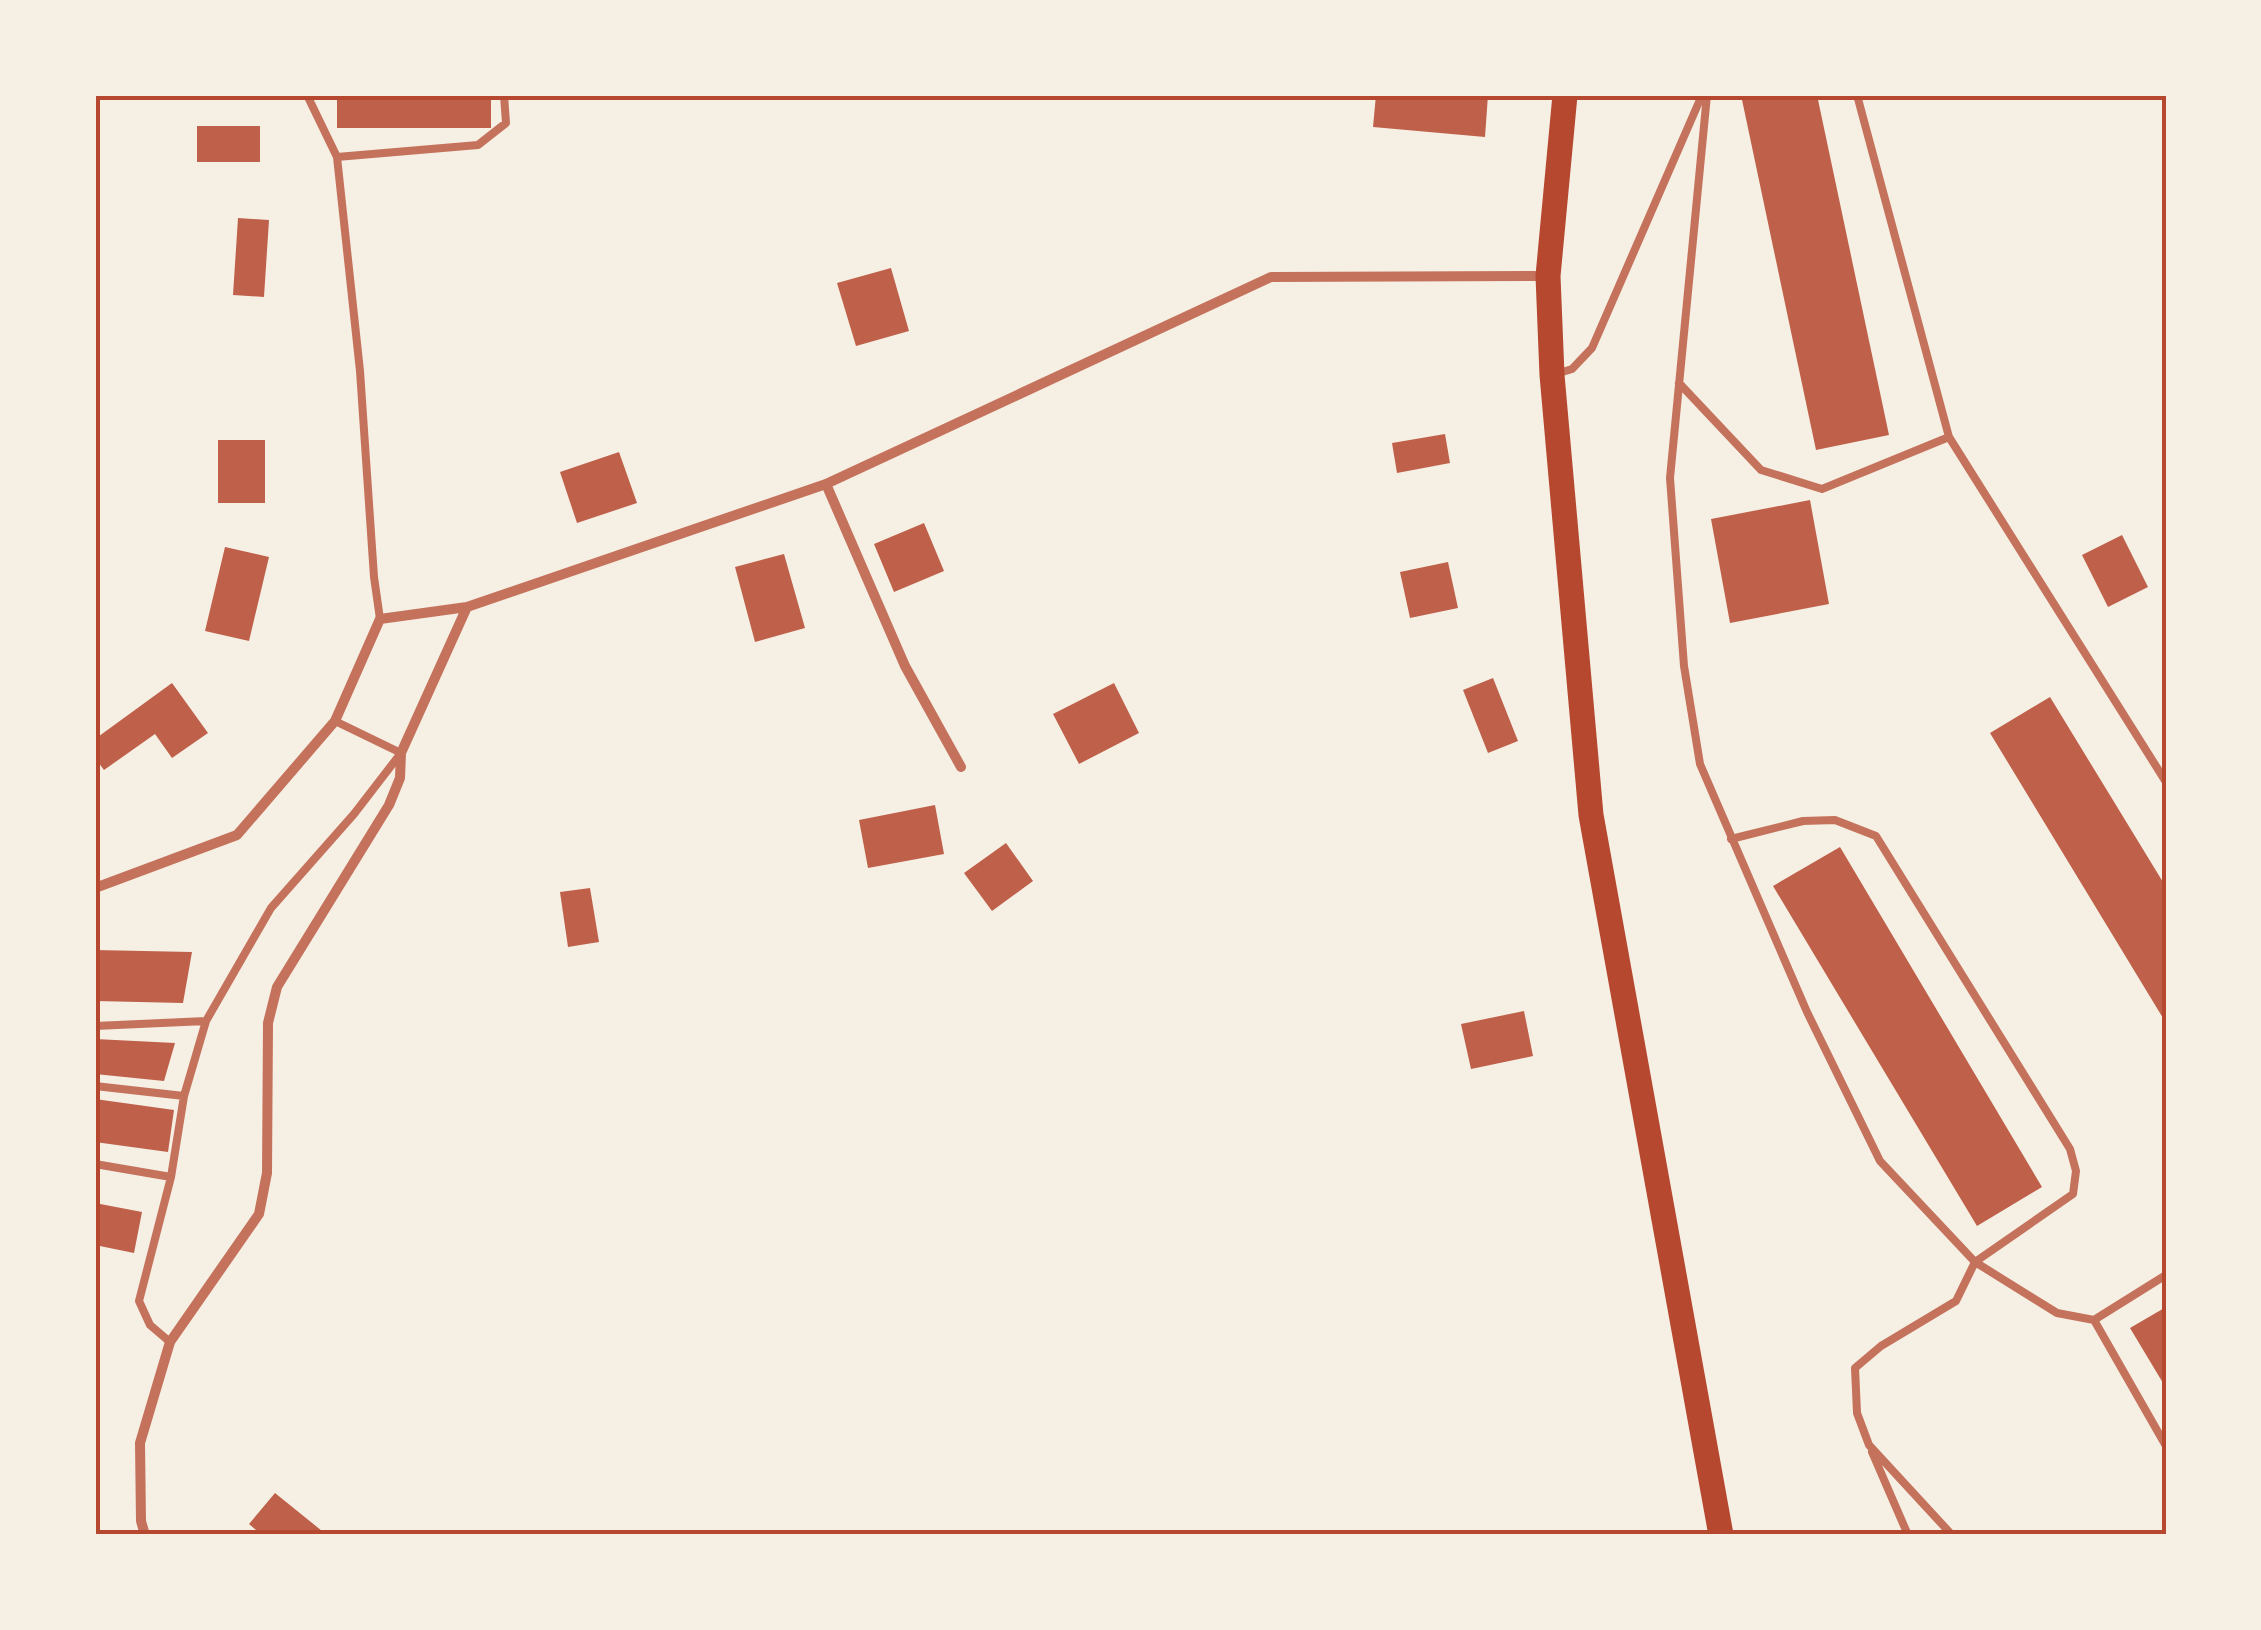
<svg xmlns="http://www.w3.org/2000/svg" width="2261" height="1630" viewBox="0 0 2261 1630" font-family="'Fira Sans Condensed',sans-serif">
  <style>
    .building { fill: #bf614a }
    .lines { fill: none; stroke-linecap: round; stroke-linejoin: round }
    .service { stroke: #c5725c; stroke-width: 8 }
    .minor { stroke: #c5725c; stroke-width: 10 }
    .primary { stroke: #b5482f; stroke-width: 25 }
    .neatline { fill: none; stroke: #b5482f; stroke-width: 4 }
  </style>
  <rect width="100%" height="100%" fill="#f6efe4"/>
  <path class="building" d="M337,95H491V128H337Z
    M1376,95H1488L1485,137L1373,127Z
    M1741,95H1817L1889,435L1816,450Z
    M197,126H260V162H197Z
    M238,218L269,220L264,297L233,295Z
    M891,268L909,331L856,346L837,283Z
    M1445,434L1450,463L1397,473L1392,443Z
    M218,440H265V503H218Z
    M619,452L637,503L577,523L560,472Z
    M1810,500L1829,604L1730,623L1711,519Z
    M924,523L944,571L894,592L874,544Z
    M2122,535L2148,587L2108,607L2082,555Z
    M225,547L269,557L249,641L205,631Z
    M784,554L805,628L755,642L735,567Z
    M1448,562L1458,608L1410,618L1400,572Z
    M1493,678L1518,741L1488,753L1463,690Z
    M172,683L208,733L172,758L155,734L104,770L95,758V739Z
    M1114,683L1139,733L1079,764L1053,714Z
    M2050,697L2166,887V1023L1990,733Z
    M935,805L944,854L868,868L859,820Z
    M1006,843L1033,881L992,911L964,873Z
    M1840,847L2042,1187L1977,1226L1773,886Z
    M590,888L599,942L568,947L560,892Z
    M95,950L192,952L183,1003L95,1001Z
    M1524,1011L1533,1056L1471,1069L1461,1024Z
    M95,1039L175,1043L164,1081L95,1074Z
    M95,1099L174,1110L168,1152L95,1142Z
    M95,1203L142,1212L134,1253L95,1245Z
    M2166,1307V1388L2130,1328Z
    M275,1493L327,1535H262L249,1524Z"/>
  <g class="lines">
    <path class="service" d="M307,95L337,157L360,371L374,577L380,619
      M1707,95L1670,478L1684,666L1700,764L1807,1012L1880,1161L1975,1262L2057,1313L2094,1320L2166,1446
      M1857,95L1949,437L2166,782
      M337,157L478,145L506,123L504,95
      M1556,374L1572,369L1592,348L1702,95
      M1679,383L1761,470L1822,489L1949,437
      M1731,839L1803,821L1835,820L1876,836L2070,1149L2076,1171L2073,1194L1975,1262L1956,1301L1881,1346L1855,1368L1857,1413L1869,1445L1952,1535
      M95,1026L206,1021L271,908L354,814L401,753L335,721
      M95,1086L184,1096
      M95,1164L171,1177
      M2094,1320L2166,1275
      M170,1342L150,1325L139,1301L171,1177L184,1096L206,1021
      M1872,1452L1908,1535"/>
    <path class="minor" d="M826,484L905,666L961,767
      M95,888L237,835L335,721L380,619L467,607L826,484L1271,277L1548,276
      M145,1535L141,1521L140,1443L170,1342L259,1214L267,1173L268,1023L277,987L389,805L400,778L401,753L467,607"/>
    <path class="primary" d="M1565,95L1548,276L1552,375L1591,815L1721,1535"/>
  </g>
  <rect width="2261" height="1630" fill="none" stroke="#f6efe4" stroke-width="195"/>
  <rect x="98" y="98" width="2066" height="1434" class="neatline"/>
</svg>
